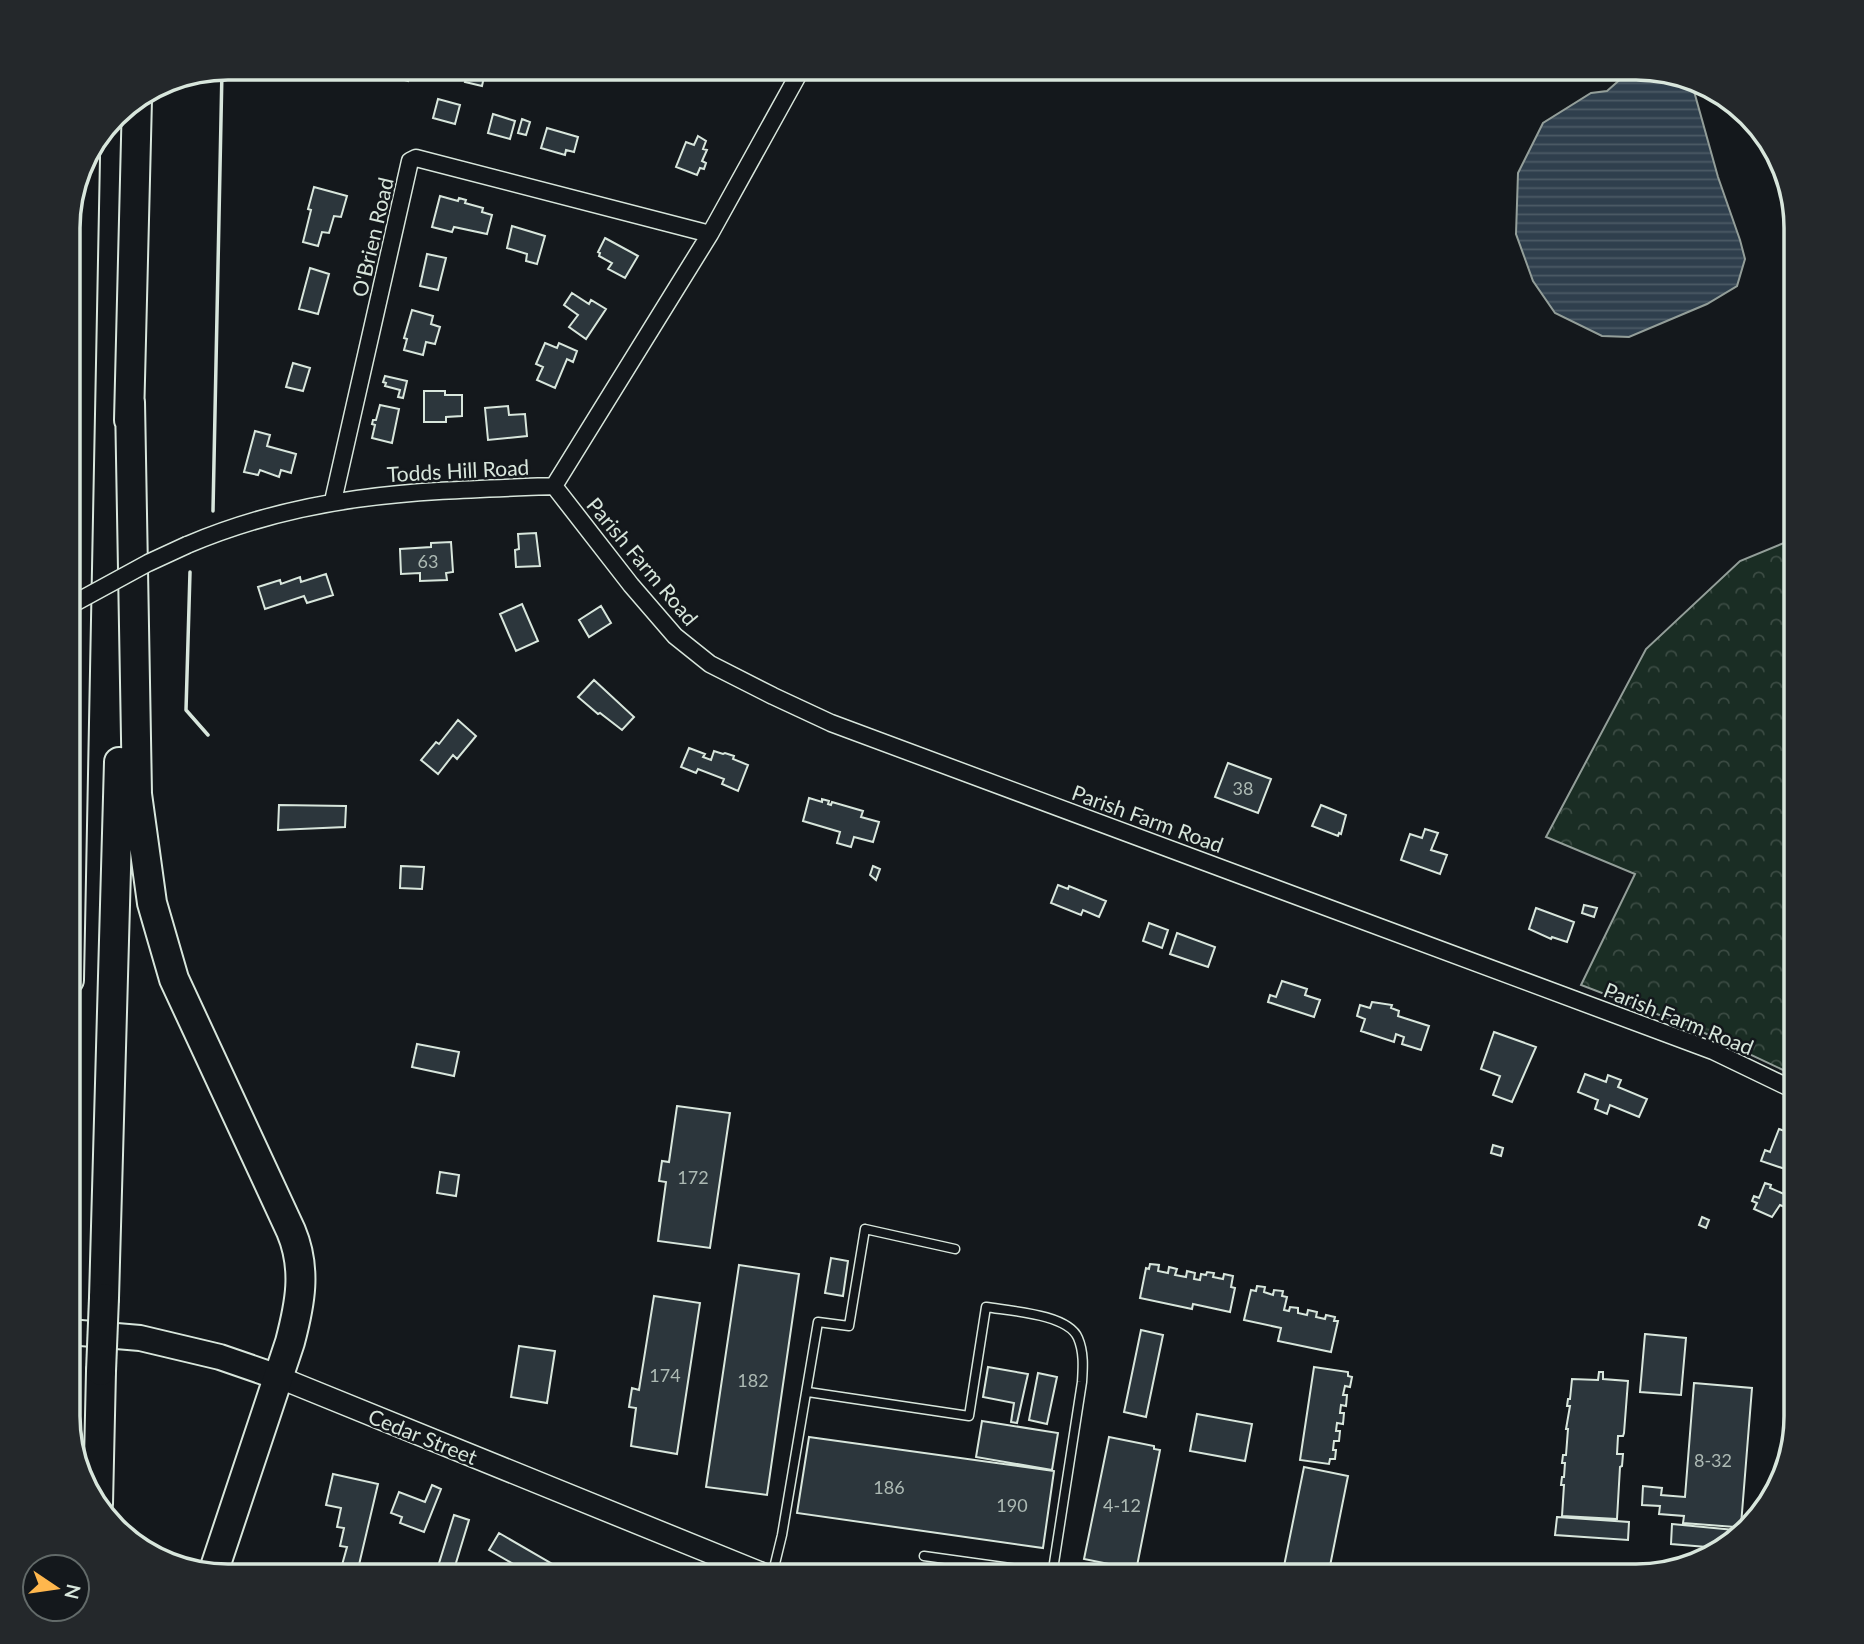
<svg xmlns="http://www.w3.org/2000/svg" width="1864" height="1644" viewBox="0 0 1864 1644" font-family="Lato,sans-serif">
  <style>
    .park { fill: url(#park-crowns); stroke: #939e99; stroke-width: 2 }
    .water { fill: url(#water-rules); stroke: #939e99; stroke-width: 2 }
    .building { fill: #2c363c; stroke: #d8e6dc; stroke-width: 2 }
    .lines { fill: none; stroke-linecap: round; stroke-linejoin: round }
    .service-casing { stroke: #d8e6dc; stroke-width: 11 }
    .minor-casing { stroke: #d8e6dc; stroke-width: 19 }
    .secondary-casing { stroke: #d8e6dc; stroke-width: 24 }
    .primary-casing { stroke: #d8e6dc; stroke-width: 28 }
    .motorway-casing { stroke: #d8e6dc; stroke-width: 32 }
    .service { stroke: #14181c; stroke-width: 8 }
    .minor { stroke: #14181c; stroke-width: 16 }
    .secondary { stroke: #14181c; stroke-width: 21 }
    .primary { stroke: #14181c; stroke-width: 24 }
    .motorway { stroke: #14181c; stroke-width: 28 }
    .minor-bridge-casing { stroke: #d8e6dc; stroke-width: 19; stroke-linecap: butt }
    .motorway-bridge-casing { stroke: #d8e6dc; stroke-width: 32; stroke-linecap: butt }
    .minor-bridge { stroke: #14181c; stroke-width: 16 }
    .motorway-bridge { stroke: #14181c; stroke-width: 28 }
    .wall { stroke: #d8e6dc; stroke-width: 3.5 }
    .labels { text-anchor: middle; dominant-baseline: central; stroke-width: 5; stroke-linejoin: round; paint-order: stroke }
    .number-label { font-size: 18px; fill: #adbab4 }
    .street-label { font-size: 21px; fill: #d8e6dc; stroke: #14181c }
    .rim { fill: none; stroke: #d8e6dc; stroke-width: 3.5 }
  </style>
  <defs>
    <pattern id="park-crowns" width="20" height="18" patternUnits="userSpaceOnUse" patternTransform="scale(1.75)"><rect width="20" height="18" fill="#1a2d24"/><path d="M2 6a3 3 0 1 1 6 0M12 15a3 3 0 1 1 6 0" fill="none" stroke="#3b4b43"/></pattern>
    <pattern id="water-rules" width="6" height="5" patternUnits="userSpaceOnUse" patternTransform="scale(1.75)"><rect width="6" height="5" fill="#2f3f4d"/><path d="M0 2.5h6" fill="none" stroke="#4c5b66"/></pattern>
  </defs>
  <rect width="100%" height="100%" fill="#14181c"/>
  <path class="park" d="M1796,538V1076L1696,1029L1581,985L1635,874L1546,837L1646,649L1740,561Z"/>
  <path class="water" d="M1633,68L1682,78L1692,84L1718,177L1740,240L1745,259L1737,286L1707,304L1629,337L1602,336L1555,313L1533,281L1516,234L1518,173L1543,123L1591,93L1607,91Z"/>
  <path class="building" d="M279,68H308V73L278,72Z
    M360,68H411L408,81L390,76L389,79L359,71Z
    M469,68H486L482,86L465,82Z
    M500,68H508L506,77L499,75Z
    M1026,68H1043L1040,76L1025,71Z
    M438,99L460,105L455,124L433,118Z
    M493,114L515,121L510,139L488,133Z
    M522,119L530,122L526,135L518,133Z
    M547,128L578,137L574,152L566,150L565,155L541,148Z
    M698,136L706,141L703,149L707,150L702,161L706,163L704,169L700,168L697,175L676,167L686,142L694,145Z
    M314,187L347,196L341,217L334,216L329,233L322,232L318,246L303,242L311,210L308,209Z
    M440,196L458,201L459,198L466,200L465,203L483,208L482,212L492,215L487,234L454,227L452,232L432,227Z
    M512,226L545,236L537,264L526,261L527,254L507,248Z
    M605,238L638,256L625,278L608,269L612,263L599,256L600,253L598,252Z
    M427,254L446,258L438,290L420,286Z
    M310,268L329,274L318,314L299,309Z
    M572,293L589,304L591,300L606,309L586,339L569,327L578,315L564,305Z
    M412,310L433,316L431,324L440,327L435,344L426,342L423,355L404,350L407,339L404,338Z
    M545,343L557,348L559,343L577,351L573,362L567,359L555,388L537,380L543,367L536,364Z
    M293,363L310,368L303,391L286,387Z
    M385,376L407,381L403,398L398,397L400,390L385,386L386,383L383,382Z
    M424,391H445V395H462V416L446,417V422H424Z
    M380,405L399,409L392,443L372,438L375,425L372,424L373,420H376Z
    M508,406L509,415L525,414L527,436L488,440L485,408Z
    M255,431L270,435L267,446L296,454L291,473L281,470L279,477L260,470L258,475L244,472Z
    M536,533L540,566L516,567L515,550L519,549L518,534Z
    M451,542L453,572L446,573L447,580L420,581V573L401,574L400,549L431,547V543Z
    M326,574L333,595L307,603L304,596L265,609L258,587L280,580L281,584L300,577L301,582Z
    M522,604L538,641L516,651L500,614Z
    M601,606L611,623L589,637L579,620Z
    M594,680L634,717L622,730L600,713L598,714L578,697Z
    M458,720L476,736L457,759L453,755L438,774L421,760L436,742L439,744Z
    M689,748L705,754L703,757L711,760L714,751L723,754L725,753L734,756L733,759L748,765L738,791L722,784L724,779L698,769L696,773L681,767Z
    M1228,763L1271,779L1258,813L1215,797Z
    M809,798L822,802V799L829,801L828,804L831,805L832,802L863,811L861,817L879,822L873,842L854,837L851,847L837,843L840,832L803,821Z
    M279,805L346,806L345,827L278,830Z
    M1321,805L1346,815L1341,834L1339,833L1338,836L1312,826Z
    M1425,829L1438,833L1431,850L1447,855L1440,874L1401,860L1410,834L1422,838Z
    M401,866L424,867L422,889L400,888Z
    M873,866L880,869L876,880L870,875Z
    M1058,885L1068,889L1069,886L1106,901L1099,917L1083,910L1081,915L1051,903Z
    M1584,905L1597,908L1594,917L1582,913Z
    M1536,908L1574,922L1567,942L1552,937L1551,939L1529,929Z
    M1149,923L1168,930L1162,948L1143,941Z
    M1177,933L1215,947L1208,967L1170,954Z
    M1282,981L1307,989L1305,995L1320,1000L1314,1017L1268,1002L1270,995L1276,997Z
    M1372,1002L1392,1005L1391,1008L1399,1011L1398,1016L1429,1026L1421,1050L1402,1044L1404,1037L1396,1034L1394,1042L1361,1031L1365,1019L1357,1016L1360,1005L1370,1008Z
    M1494,1032L1536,1047L1512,1102L1493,1095L1500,1076L1481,1069Z
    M417,1044L459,1052L454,1076L412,1067Z
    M1585,1074L1606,1082L1608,1075L1621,1080L1618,1087L1647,1099L1639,1117L1610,1105L1607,1114L1595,1109L1598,1100L1578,1092Z
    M677,1106L730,1113L710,1248L658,1241L666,1182L659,1181L662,1161L669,1162Z
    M1779,1129L1796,1135L1785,1169L1761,1161L1765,1150L1770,1152Z
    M1493,1145L1503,1148L1501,1156L1491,1153Z
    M440,1172L459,1175L456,1196L437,1193Z
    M1765,1183L1771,1185L1770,1188L1791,1197L1787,1208L1780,1205L1772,1217L1754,1209L1757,1203L1752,1201L1754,1196L1759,1198Z
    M1702,1217L1709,1220L1706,1228L1699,1225Z
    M831,1258L848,1261L843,1296L825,1293Z
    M1150,1264L1159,1265L1158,1271L1168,1273L1169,1267L1177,1269L1175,1275L1186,1277L1187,1271L1195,1273L1194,1279L1200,1280L1201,1274L1206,1275L1207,1272L1214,1273L1213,1277L1223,1279L1224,1274L1233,1276L1231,1287L1235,1288L1230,1312L1193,1304L1192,1309L1140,1298L1146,1268L1149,1269Z
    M739,1265L799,1274L767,1495L706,1487Z
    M1257,1286L1265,1287L1264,1292L1273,1295L1274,1290L1283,1291L1282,1296L1287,1297L1284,1310L1289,1311L1290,1307L1298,1308V1313L1307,1315L1308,1310L1317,1312L1316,1317L1325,1319L1326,1315L1335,1317L1334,1321H1338L1331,1352L1278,1341L1281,1328L1244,1320L1251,1290L1256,1291Z
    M654,1296L700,1303L677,1454L631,1446L636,1408L629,1407L632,1388L639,1390Z
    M1141,1330L1163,1335L1146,1417L1124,1412Z
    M1645,1334L1686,1338L1681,1395L1640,1392Z
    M519,1346L555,1351L547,1403L511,1397Z
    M988,1367L1028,1374L1017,1423L1011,1422L1014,1403L983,1397Z
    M1314,1367L1348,1372V1376L1352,1377L1350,1387L1345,1386L1343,1395H1347L1346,1406L1341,1405L1340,1413H1344L1343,1424L1337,1423L1336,1431H1340L1339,1441H1334L1333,1450H1336L1335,1459H1330L1329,1464L1300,1460Z
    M1599,1372H1603V1379L1628,1381L1624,1433L1623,1436H1618L1617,1454H1623L1622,1466L1620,1467L1617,1519L1562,1516L1564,1485H1561L1562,1477H1564L1565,1463H1562L1563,1455H1566L1568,1429H1566L1570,1406H1567L1568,1399H1570L1572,1379L1598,1380Z
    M1038,1373L1057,1377L1047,1424L1029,1420Z
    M1694,1383L1752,1388L1741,1525H1737L1735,1527L1683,1523L1684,1516L1659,1514L1660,1506L1642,1505L1643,1486L1662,1488L1661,1495L1685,1497Z
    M1197,1414L1252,1424L1245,1461L1190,1451Z
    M982,1421L1058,1433L1052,1470L976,1457Z
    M809,1437L1054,1471L1043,1548L797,1513Z
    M1109,1437L1154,1446V1449L1160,1450L1135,1576L1118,1572L1119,1566L1084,1559Z
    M1304,1467L1348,1476L1328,1576H1282Z
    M333,1474L378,1484L358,1569L342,1565L347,1547L340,1546L344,1528L337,1527L341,1508L326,1505Z
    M432,1485L441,1489L424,1532L400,1523L402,1517L391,1513L399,1492L425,1502Z
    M454,1515L469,1520L452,1576H435Z
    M1557,1517L1629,1522L1628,1540L1555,1535Z
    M1672,1524L1745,1531L1719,1548L1671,1544Z
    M499,1533L573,1576H534L489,1550Z"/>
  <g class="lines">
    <g class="service-casing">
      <path id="service" d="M808,1392L969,1416L986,1307C1010,1311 1068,1314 1078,1338C1084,1352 1083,1367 1082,1382L1052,1576
        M924,1556L1053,1574
        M772,1576L782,1535L818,1322L849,1326L865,1229L955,1249"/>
    </g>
    <g class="minor-casing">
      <path id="minor" d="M554,486L631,585L675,636L710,664L773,696L831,723L1713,1051L1796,1091
        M554,486L710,234L802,68
        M333,501L410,161L416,158L710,234
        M187,545C312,492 422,491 554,486"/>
    </g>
    <g class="secondary-casing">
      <path id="secondary" d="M278,1377L768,1576"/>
    </g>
    <g class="primary-casing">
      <path id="primary" d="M69,1332L140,1338L220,1357L278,1377"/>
    </g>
    <g class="motorway-casing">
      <path id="motorway" d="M130,402L137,794L152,903L174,979L291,1231C307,1269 300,1304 290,1342L213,1573
        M129,420L137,99
        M69,980L85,157
        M104,1298L119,762
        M98,1504L101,1371"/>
    </g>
    <use href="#service" class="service"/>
    <use href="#minor" class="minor"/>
    <use href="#secondary" class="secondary"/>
    <use href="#primary" class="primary"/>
    <use href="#motorway" class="motorway"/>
    <g class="minor-bridge-casing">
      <path id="minor-bridge" d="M69,606L148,563L187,545"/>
    </g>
    <g class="motorway-bridge-casing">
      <path id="motorway-bridge" d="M101,1371L104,1298"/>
    </g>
    <use href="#minor-bridge" class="minor-bridge"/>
    <use href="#motorway-bridge" class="motorway-bridge"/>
    <path class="wall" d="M213,511L222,70
      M190,572L186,710L208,735"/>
  </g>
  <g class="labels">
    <g class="number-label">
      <text x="428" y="561">63</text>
      <text x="1243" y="788">38</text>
      <text x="693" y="1177">172</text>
      <text x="665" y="1375">174</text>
      <text x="753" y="1380">182</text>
      <text x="1713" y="1460">8-32</text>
      <text x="889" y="1487">186</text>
      <text x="1012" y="1505">190</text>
      <text x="1122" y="1505">4-12</text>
    </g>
    <g class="street-label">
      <text transform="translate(372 237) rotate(-77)">O'Brien Road</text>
      <text transform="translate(458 470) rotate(-3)">Todds Hill Road</text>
      <text transform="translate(643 561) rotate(50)">Parish Farm Road</text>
      <text transform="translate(1148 818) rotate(20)">Parish Farm Road</text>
      <text transform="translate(1679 1018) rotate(22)">Parish Farm Road</text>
      <text transform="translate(423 1436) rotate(22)">Cedar Street</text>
    </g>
  </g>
  <path d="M0 0H1864V1644H0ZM228 80H1636A148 148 0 0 1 1784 228V1416A148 148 0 0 1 1636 1564H228A148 148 0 0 1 80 1416V228A148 148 0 0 1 228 80Z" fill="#24282b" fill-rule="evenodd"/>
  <path class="rim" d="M228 80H1636A148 148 0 0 1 1784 228V1416A148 148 0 0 1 1636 1564H228A148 148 0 0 1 80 1416V228A148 148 0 0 1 228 80Z"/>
  <g transform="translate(56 1588) rotate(103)"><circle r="33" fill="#14181c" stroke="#626a69" stroke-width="2"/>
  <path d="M0-5L12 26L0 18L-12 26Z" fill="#ffb74d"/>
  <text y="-10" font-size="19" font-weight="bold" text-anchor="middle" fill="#d8e6dc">N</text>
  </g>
</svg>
